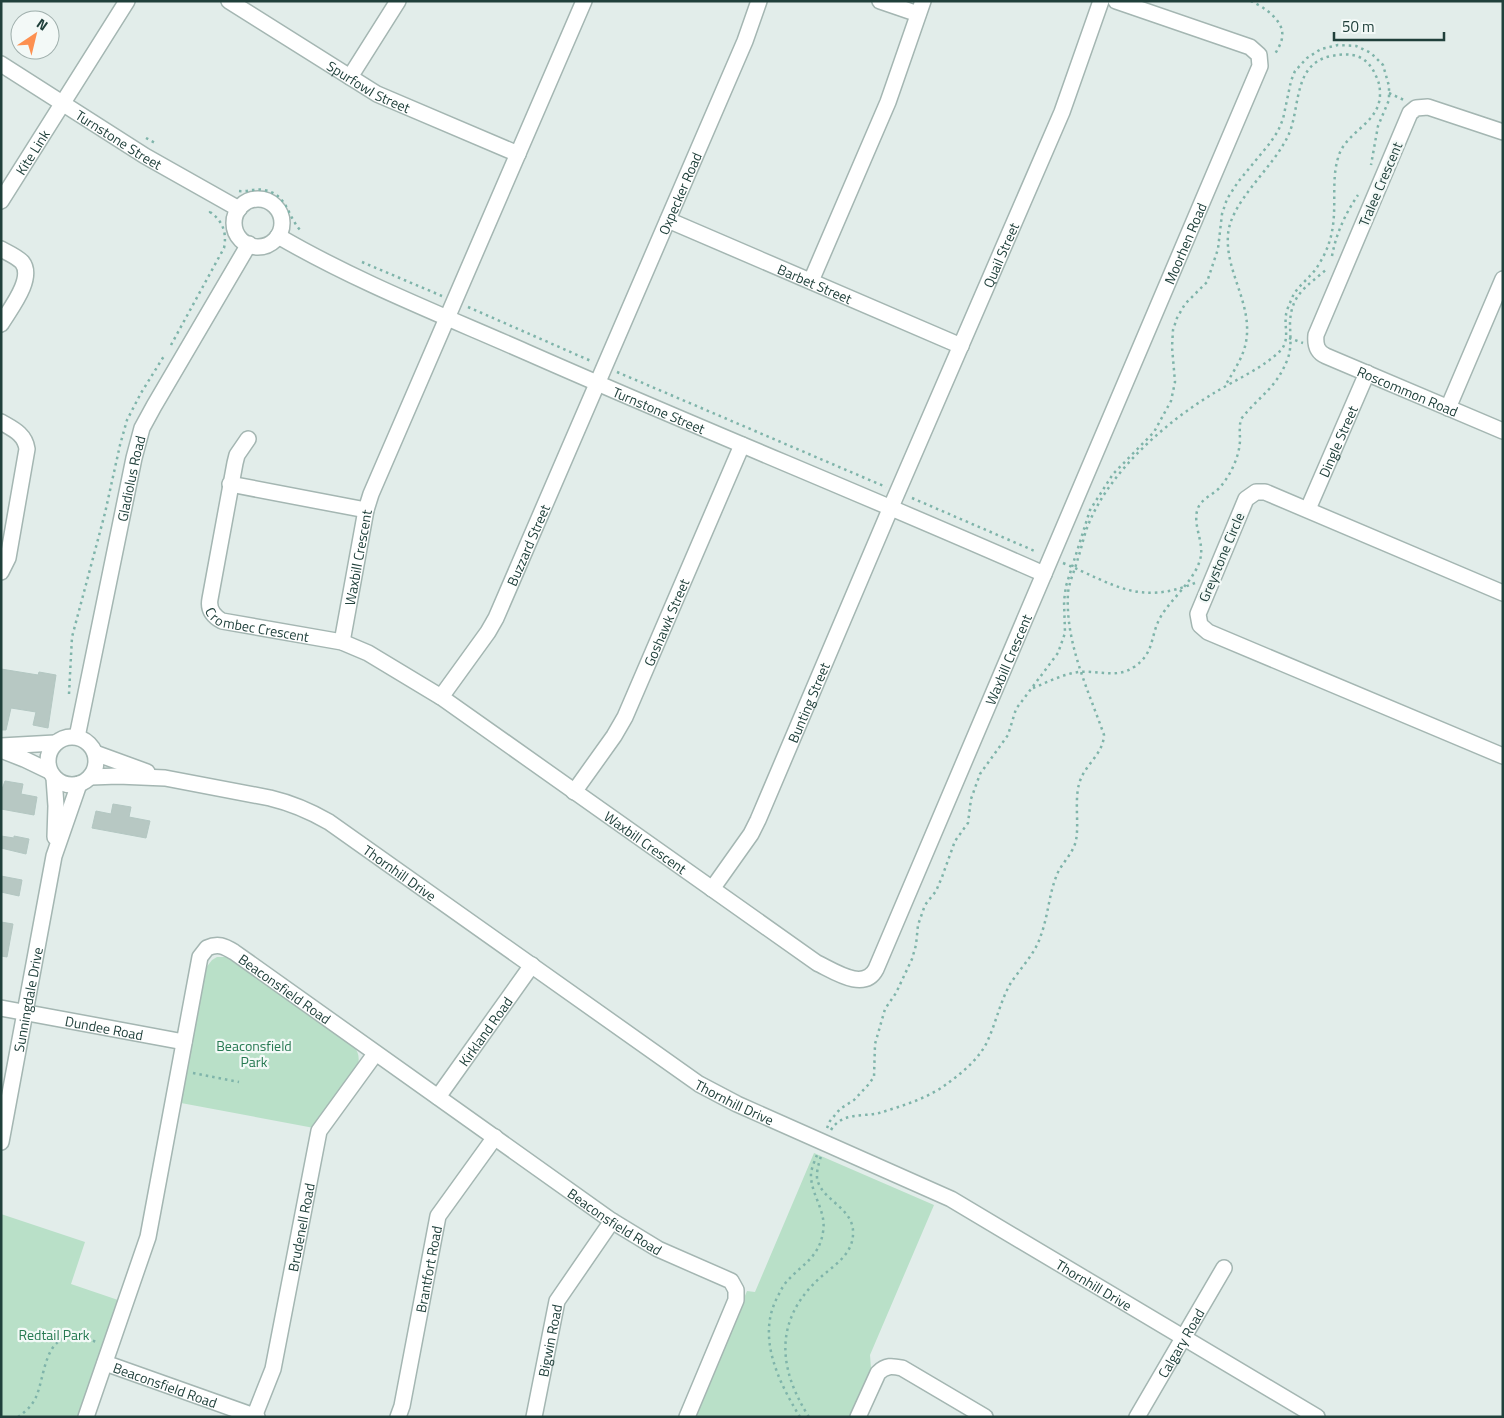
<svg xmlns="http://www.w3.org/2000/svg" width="1504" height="1418" viewBox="0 0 1504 1418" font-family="'Titillium Web',sans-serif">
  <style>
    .green { fill: #b9e0c8 }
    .building { fill: #b7c8c3; stroke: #b3c7c2 }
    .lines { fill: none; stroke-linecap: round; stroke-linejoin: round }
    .street-casing { stroke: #a4b6b2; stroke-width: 18 }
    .path { stroke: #7fb4aa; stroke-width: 2.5; stroke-dasharray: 2.5 4; stroke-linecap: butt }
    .street { stroke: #fff; stroke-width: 15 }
    .labels { text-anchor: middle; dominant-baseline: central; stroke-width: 4.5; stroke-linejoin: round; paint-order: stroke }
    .street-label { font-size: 14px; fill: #20403b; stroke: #f3f9f7 }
    .park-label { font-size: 14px; fill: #277a52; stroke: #f3f9f7 }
  </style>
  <rect width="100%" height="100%" fill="#e2edea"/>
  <path class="green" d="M217,957H226L231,959L354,1046C359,1053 360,1059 357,1068L314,1128L181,1103L205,969L212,960Z
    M814,1153L934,1205L870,1355L871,1368L851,1417H697L699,1403L747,1291L755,1292Z
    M1,1214L85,1242L71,1284L121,1301L80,1417H1Z"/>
  <path class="building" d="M1,669L38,675L39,672L56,675L48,728L33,725L36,712L11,708L6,730H1Z
    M5,781L23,784L21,794L37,797L34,815L1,809V792Z
    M113,804L131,807L129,817L150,821L146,838L92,828L96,811L111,814Z
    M1,836L14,838V836L29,839L26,854L1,848Z
    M1,876L22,880L19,896L1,892Z
    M1,922L13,924L7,957L1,956Z"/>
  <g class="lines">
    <g class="street-casing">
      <g id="street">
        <path id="s1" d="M229,1L377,94L518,154"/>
        <path d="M880,1L918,14"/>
        <path id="s2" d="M1,64L145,156L239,209"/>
        <path d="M350,77L398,1"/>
        <path id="s3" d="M1503,132L1428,107L1416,108L1410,113L1316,335C1315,345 1317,352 1326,356L1503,431"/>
        <circle cx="258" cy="223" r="24"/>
        <path id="s4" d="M1,201L127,1"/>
        <path id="s5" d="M668,220L961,346"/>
        <path id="s6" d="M278,236C357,282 442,315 526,352C698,428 872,498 1044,574"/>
        <path d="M1,249C8,253 16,256 22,262C35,278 10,309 1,324"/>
        <path d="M811,281L888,102L923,1"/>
        <path d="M1448,408L1503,279"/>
        <path d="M1,422C13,429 25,434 27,449L8,558L1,572"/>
        <path id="s7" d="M248,439L237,455L235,463L210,599C208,609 213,616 222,621L342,642L368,653L441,697L817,963C834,971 864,992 876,969L1260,66L1259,55L1250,47L1116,1"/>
        <path d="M230,484L366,510"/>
        <path id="s8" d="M1308,509L1367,373"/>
        <path d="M1503,593L1265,492H1256L1246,499L1198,614L1200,625L1208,632L1503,756"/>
        <path id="s9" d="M342,642L366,510L371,494L584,1"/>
        <path id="s10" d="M441,697L488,632L496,618L745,41L759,1"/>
        <circle cx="72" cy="761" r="24"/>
        <path id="s11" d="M77,737L134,458L142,428L154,406L249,244"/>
        <path d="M1,746L55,743"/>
        <path d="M1,750L24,759L49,771"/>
        <path d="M95,753L147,772"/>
        <path id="s12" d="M91,777L118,776L165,778L270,798C291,803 310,811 329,822L699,1084L737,1104L951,1199L1317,1417"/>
        <path d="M54,778L56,806L55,837"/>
        <path id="s13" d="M574,792L614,736L625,717L742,445"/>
        <path id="s14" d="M712,889L751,834L758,820L891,507L1062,112L1101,1"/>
        <path id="s15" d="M1,1008L184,1042"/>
        <path id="s16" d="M438,1097L532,965"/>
        <path id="s17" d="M1,1142L54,856L79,784"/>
        <path id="s18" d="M105,1363L257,1417"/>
        <path id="s19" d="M86,1417L148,1237L200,957L207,948C218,943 224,946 234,952L612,1221L658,1249L731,1281L736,1290V1300L687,1417"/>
        <path id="s20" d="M254,1417L273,1369L319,1131L375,1054"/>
        <path id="s21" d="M398,1417L402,1406L438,1216L495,1137"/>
        <path id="s22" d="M534,1417L557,1301L612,1221"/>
        <path d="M858,1417L878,1373C886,1365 892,1366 902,1368L985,1417"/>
        <path id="s23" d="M1137,1417L1224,1268"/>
      </g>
    </g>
    <path class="path" d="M1251,1C1264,7 1285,21 1282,37C1282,43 1277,50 1274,56
      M1389,93L1404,100
      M146,138L157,144
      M239,191C247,192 256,188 264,190C287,194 287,215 300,230
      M1332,256C1336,234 1345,214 1358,195
      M362,262L442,296
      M468,307L591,361
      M1289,338L1303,343
      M171,345L224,248C227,233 223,221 210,212L212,211
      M617,372L886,487
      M912,498L1037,552
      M1063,563C1114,584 1138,606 1195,583
      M1033,688C1048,682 1063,674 1079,672C1098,670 1117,679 1134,667C1155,653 1150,636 1160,618C1171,598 1198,578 1201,555C1203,539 1191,521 1199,506C1204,497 1215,494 1221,486C1231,474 1239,457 1240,441C1240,433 1239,427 1241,419C1259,396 1277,388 1288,358C1292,346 1290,335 1290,323C1291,293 1308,286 1328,268
      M69,694L72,637L105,513L120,445L127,420L141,393L164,356
      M193,1073L239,1082
      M827,1128L830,1121L840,1109L854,1100L868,1085L874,1077L875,1044L885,1009L896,993L912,959L916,945L918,925L925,905L936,891L942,877L955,841L968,823L971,799L980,774L1008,735L1016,709L1058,653L1065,633L1064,601L1066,586L1090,510L1113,474L1154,432L1171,401L1175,382L1172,347L1173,330L1177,318L1185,304L1207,282L1218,249L1222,214L1227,199L1238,182L1270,143L1278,131L1283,119L1291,81L1295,71L1307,58L1321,49L1338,45L1356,46L1371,53L1383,65L1389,86V100L1378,126L1371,165
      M831,1130C842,1112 862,1117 879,1113C902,1106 929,1098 948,1083C962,1073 976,1061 985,1046C995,1027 999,1005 1009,986C1019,969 1035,955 1041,935C1048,916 1049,895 1056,877C1060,865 1071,856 1075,844C1080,829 1074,803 1079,784C1084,765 1103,755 1104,735C1088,689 1065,643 1068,593C1069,582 1075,570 1078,558C1082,547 1084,534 1089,523C1111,470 1166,422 1214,393C1235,380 1265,367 1281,350C1290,339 1284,327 1286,315C1286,313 1289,304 1290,303C1295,287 1306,282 1315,270C1321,262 1326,252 1329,243C1339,213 1330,185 1338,158C1345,131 1380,124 1380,94C1380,87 1379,82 1376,76C1367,55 1353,52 1331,56C1292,64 1301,109 1288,136C1273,168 1230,202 1228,235C1225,272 1253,304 1246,342C1243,358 1233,372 1225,386
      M18,1417C25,1412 32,1406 36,1397C45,1377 44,1336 74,1337C82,1337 90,1340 97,1342
      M800,1417C778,1381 756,1336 778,1296C781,1290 784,1284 788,1280C804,1263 819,1257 823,1232C827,1211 810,1194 811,1173C812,1167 815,1160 817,1155
      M809,1417C777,1367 774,1318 822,1276C835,1265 852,1254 853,1235C855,1209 825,1202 818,1182C815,1175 819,1163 821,1156"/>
    <use href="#street" class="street"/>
  </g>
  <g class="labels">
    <g class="street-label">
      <text stroke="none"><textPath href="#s1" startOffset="164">Spurfowl Street</textPath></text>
      <text stroke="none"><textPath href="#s2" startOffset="140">Turnstone Street</textPath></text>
      <text stroke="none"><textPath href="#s4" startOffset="58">Kite Link</textPath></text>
      <text transform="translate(1380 184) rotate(-67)">Tralee Crescent</text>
      <text stroke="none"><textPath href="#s10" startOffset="559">Oxpecker Road</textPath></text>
      <text stroke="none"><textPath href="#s7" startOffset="1744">Moorhen Road</textPath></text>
      <text stroke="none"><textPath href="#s14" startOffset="698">Quail Street</textPath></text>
      <text stroke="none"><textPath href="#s5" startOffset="160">Barbet Street</textPath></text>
      <text stroke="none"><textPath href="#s3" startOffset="454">Roscommon Road</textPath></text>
      <text stroke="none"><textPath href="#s6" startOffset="419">Turnstone Street</textPath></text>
      <text stroke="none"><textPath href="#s8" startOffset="74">Dingle Street</textPath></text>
      <text stroke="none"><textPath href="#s11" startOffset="264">Gladiolus Road</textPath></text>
      <text stroke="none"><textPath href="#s10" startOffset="176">Buzzard Street</textPath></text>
      <text stroke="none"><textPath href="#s9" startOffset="86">Waxbill Crescent</textPath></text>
      <text transform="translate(1221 557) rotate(-67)">Greystone Circle</text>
      <text stroke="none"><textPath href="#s7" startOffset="228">Crombec Crescent</textPath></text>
      <text stroke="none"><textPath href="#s13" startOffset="194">Goshawk Street</textPath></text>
      <text stroke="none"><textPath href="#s7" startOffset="1292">Waxbill Crescent</textPath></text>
      <text stroke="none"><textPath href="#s14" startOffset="211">Bunting Street</textPath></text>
      <text stroke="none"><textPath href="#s7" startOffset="679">Waxbill Crescent</textPath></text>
      <text stroke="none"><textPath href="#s12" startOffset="332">Thornhill Drive</textPath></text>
      <text stroke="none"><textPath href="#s19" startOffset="578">Beaconsfield Road</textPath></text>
      <text stroke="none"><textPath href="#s17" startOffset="145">Sunningdale Drive</textPath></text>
      <text stroke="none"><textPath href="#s15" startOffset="105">Dundee Road</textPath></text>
      <text stroke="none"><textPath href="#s16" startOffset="81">Kirkland Road</textPath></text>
      <text stroke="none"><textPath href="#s12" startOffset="738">Thornhill Drive</textPath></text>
      <text stroke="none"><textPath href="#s19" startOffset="982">Beaconsfield Road</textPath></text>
      <text stroke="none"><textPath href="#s20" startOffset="196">Brudenell Road</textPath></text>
      <text stroke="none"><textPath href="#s21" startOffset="151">Brantfort Road</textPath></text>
      <text stroke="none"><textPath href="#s12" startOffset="1142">Thornhill Drive</textPath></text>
      <text stroke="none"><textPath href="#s22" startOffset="78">Bigwin Road</textPath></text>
      <text stroke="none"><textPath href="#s23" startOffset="86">Calgary Road</textPath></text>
      <text stroke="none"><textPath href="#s18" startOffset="64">Beaconsfield Road</textPath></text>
    </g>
    <g class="park-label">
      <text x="254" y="1045">Beaconsfield<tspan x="254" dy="16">Park</tspan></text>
      <text x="54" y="1334">Redtail Park</text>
    </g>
  </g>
  <rect width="1504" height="1418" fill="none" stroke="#20403b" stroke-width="5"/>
  <g transform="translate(35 35) rotate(35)"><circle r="24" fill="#f3f9f7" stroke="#9fafac"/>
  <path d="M0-4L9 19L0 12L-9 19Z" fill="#fd9050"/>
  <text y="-8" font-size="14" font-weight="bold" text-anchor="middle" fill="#20403b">N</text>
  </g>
  <path d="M1334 32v8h110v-8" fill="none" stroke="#20403b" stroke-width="2.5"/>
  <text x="1342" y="32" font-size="15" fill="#20403b" stroke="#f3f9f7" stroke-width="4" paint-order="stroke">50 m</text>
</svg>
